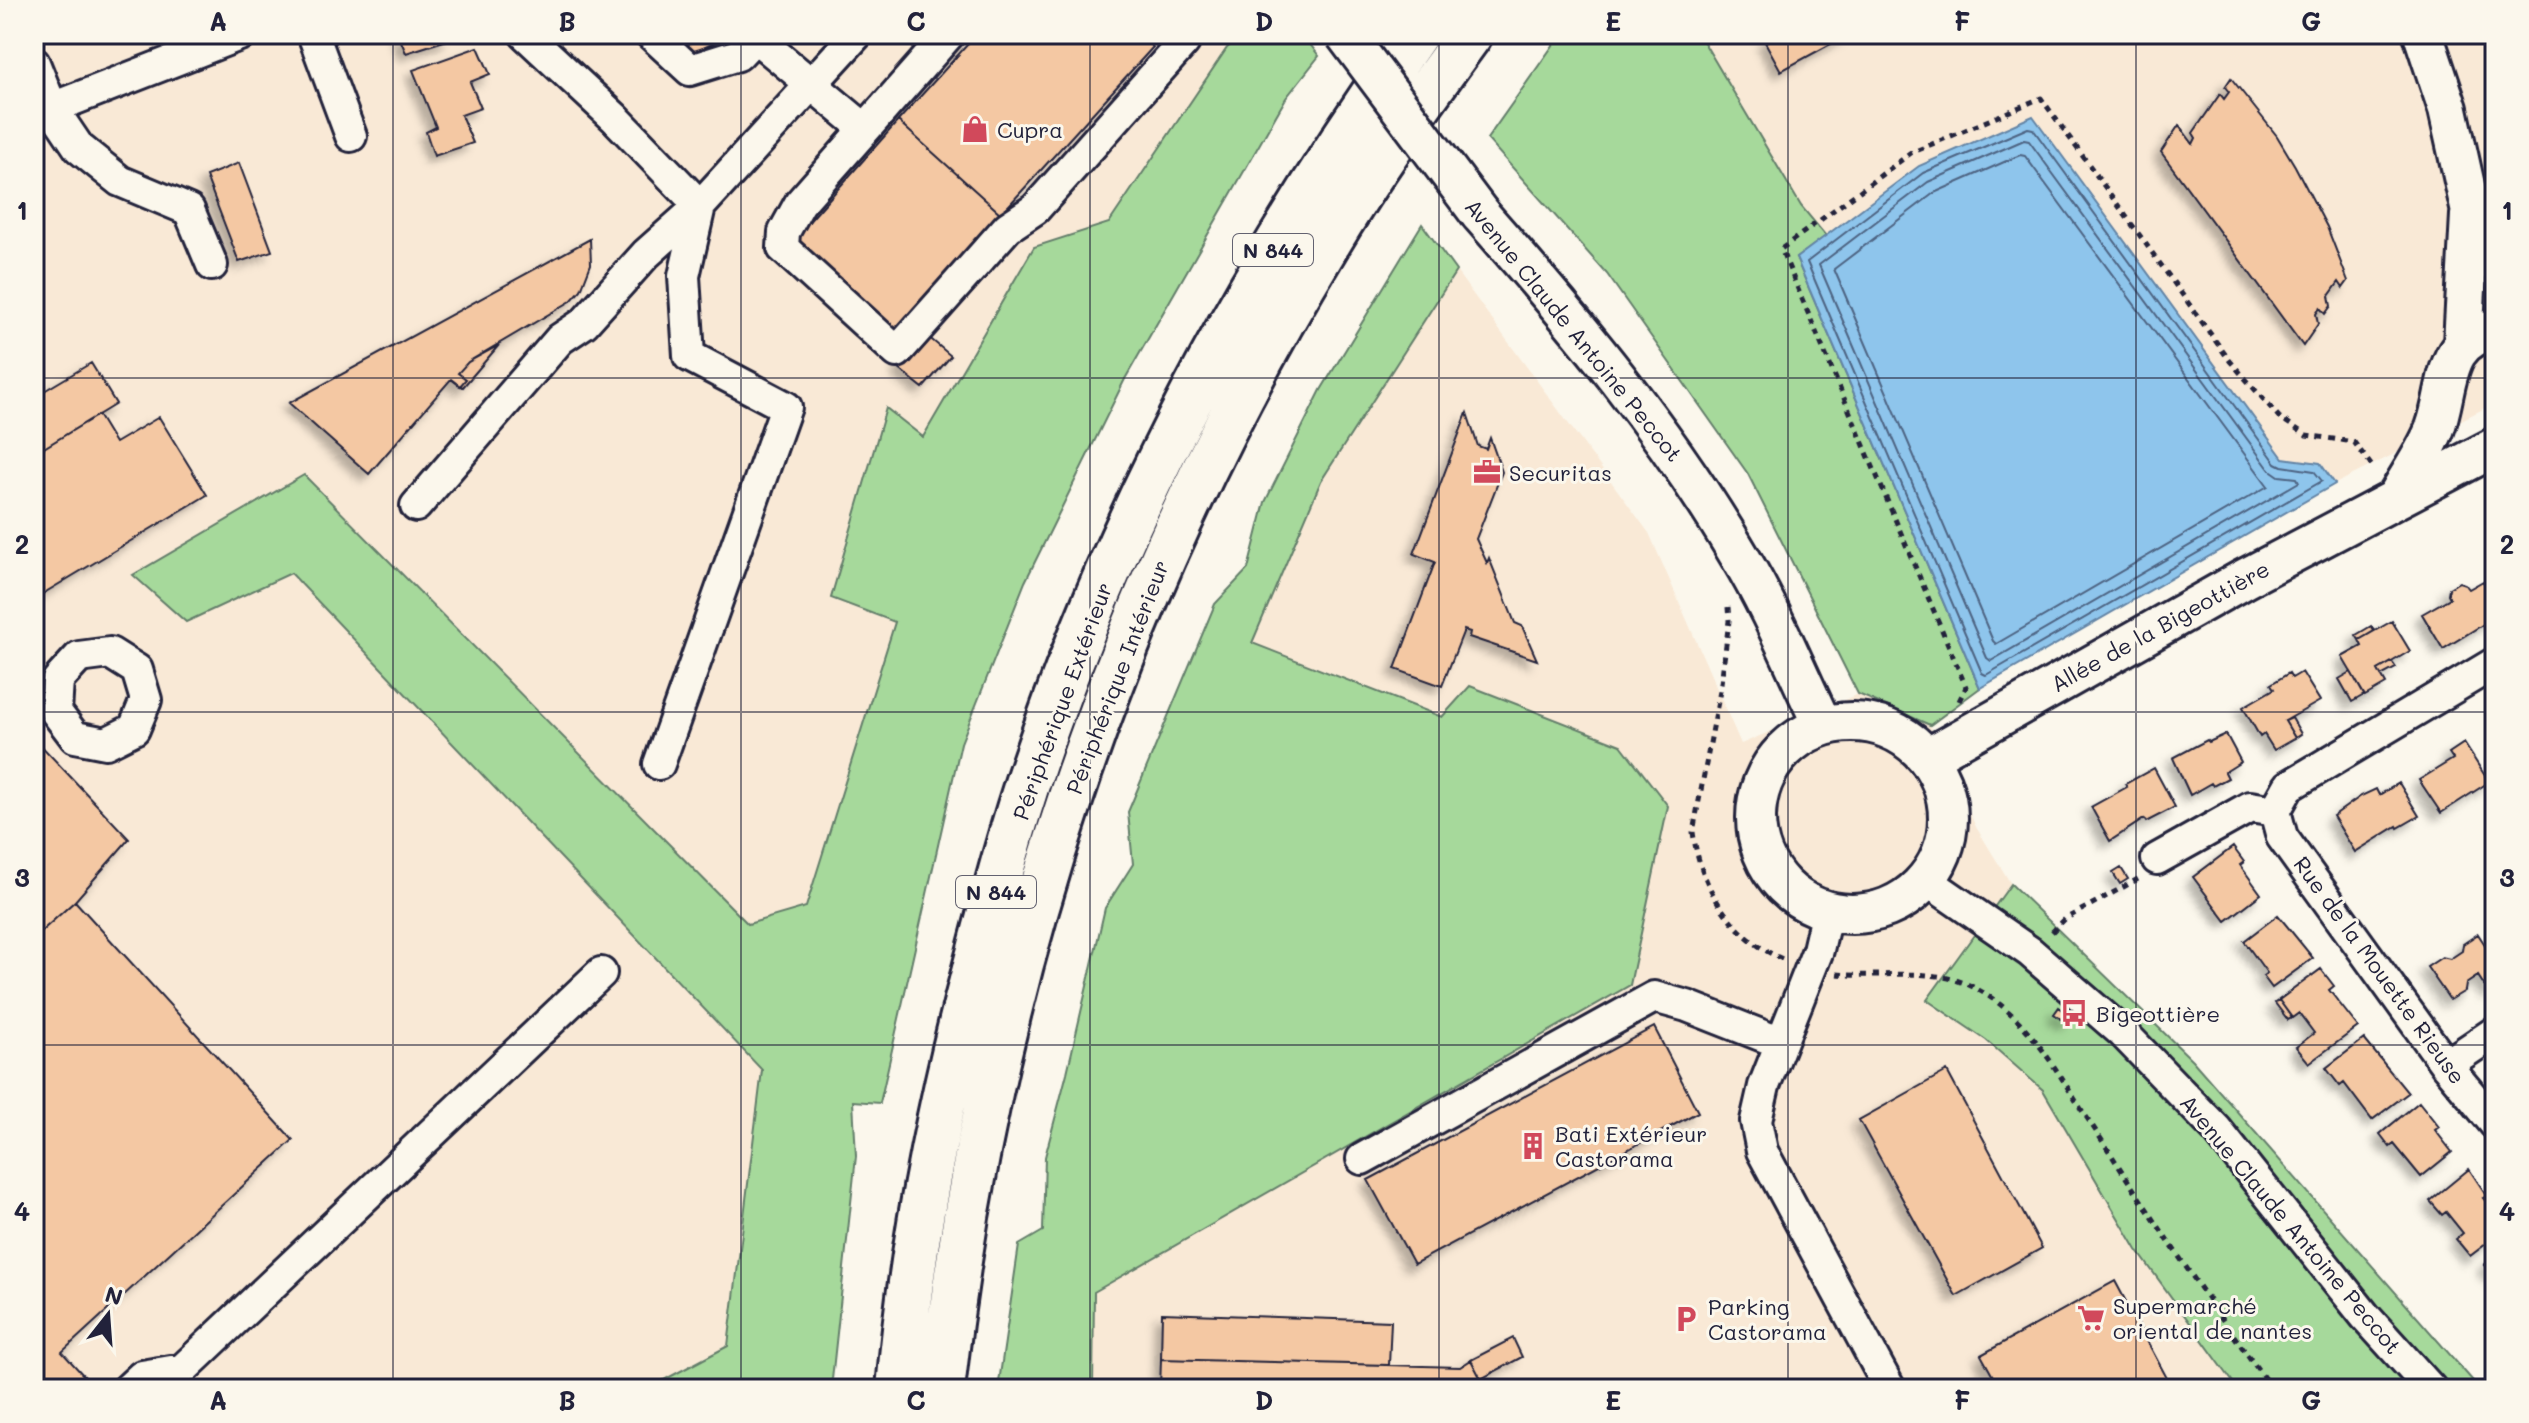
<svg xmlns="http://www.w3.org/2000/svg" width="2529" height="1423" viewBox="0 0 2529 1423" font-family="Mali,sans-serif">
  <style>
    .built { fill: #f9e9d6 }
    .green { fill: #a6d99b; stroke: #647e6b; stroke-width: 2 }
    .water { fill: #8ec5ec; stroke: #6384a5; stroke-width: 2 }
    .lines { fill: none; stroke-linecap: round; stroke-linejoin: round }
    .shore { stroke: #4d6382; stroke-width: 2 }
    .building { fill: #f4c8a3; stroke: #22223b; stroke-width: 2; filter: url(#shadow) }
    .minor-casing { stroke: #22223b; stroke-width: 36 }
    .major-casing { stroke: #22223b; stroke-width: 44 }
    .highway-casing { stroke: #22223b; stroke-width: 50 }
    .path { stroke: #22223b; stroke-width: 5; stroke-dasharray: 6 6; stroke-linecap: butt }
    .minor { stroke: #fbf7ec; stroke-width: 30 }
    .major { stroke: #fbf7ec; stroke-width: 38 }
    .highway { stroke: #fbf7ec; stroke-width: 44 }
    .major-bridge-casing { stroke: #22223b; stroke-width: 44; stroke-linecap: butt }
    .major-bridge { stroke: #fbf7ec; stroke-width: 38 }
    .grid { fill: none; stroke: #22223b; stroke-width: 2; stroke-opacity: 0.55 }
    .labels { text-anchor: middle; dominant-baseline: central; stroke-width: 6; stroke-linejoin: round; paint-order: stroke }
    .shield { fill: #fbf7ec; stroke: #636270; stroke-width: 2 }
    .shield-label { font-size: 20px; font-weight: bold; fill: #22223b }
    .poi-label { font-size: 22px; fill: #22223b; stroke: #fbf7ec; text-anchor: start }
    .street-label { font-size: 22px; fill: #22223b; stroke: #fbf7ec }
    .neatline { fill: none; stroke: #22223b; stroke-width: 3 }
    .grid-label { font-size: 26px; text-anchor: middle; font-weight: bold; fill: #22223b }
  </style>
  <defs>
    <filter id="shadow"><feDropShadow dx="-7" dy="7" stdDeviation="4" flood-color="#0004"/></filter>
  </defs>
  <rect width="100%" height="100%" fill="#fbf7ec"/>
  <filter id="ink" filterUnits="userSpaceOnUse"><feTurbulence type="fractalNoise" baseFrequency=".0125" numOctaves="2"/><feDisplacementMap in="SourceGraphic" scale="16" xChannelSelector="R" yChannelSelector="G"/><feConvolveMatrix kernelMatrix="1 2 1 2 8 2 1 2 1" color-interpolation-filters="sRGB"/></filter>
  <g filter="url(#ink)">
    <path class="built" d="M34,34H1242L1227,48L1109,223L1034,248L923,438L886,409L831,598L895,622L806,907L792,1389H34Z
      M1699,34H2495V403L2335,484L2320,463L2283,458L2034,117L1919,166L1826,236L1801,206Z
      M1456,271L1649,533L1741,744L1858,694L1930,725L1976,827L2011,884L1928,1000L1986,1040L2043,1090L2138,1250L2238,1389H1093L1094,1292L1630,985L1442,717L1251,643L1321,481Z"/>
    <path class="green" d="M1242,34H1302L1319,56L1286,98L1125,379L1025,582L961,743L880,1103L853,1101L856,1156L831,1389H647L728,1346L762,1070L291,573L186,622L133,575L304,475L748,924L806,907L895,622L831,598L886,408L923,437L1034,247L1109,223L1227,48Z
      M1561,34H1699L1801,206L1826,236L1796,258L1980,688L1930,725L1858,694L1748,474L1607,274L1487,139Z
      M1422,224L1456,271L1321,481L1252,643L1442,717L1470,686L1621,745L1668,806L1630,985L1094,1292L1093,1389H998L1019,1245L1043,1231L1045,1157L1067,1073L1105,908L1133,864L1128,812L1215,604L1248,569L1265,502L1321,390Z
      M2011,884L2192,1060L2480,1389H2238L2137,1250L2043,1090L1986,1040L1927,1000Z"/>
    <path class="water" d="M2033,116L2283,458L2320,463L2335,484L1980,688L1796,258L1919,166Z"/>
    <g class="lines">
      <path class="shore" d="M2028,128L2033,129L2276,463L2282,466L2314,471L2322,481L1986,675L1982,673L1807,262L1923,173Z
        M2024,140L2029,141L2269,469L2279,476L2297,478L2299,482L1991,661L1987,658L1819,265L1928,182Z
        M2020,155L2025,156L2268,486L1996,644L1993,641L1834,269L1934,193Z"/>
    </g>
    <path class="building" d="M398,34H448L450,39L406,53Z
      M669,34H726L722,39L691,54Z
      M977,34H1138L1153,47L1001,214L898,121Z
      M1768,34H1849L1781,71L1765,42L1771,39Z
      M478,47L490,74L470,82L481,108L461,115L473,143L434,156L426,132L436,127L413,70Z
      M2231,78L2277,136L2295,166L2327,227L2348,281L2343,288L2339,282L2329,296L2331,306L2325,314L2320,308L2316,314L2318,324L2303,346L2161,152L2179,125L2193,144L2196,138L2193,133L2220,94L2224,99L2229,92L2225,87Z
      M898,121L1001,214L894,337L790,243Z
      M239,163L272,251L239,262L206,176Z
      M590,239L591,264L581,290L571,301L468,362L458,373L466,379L460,386L451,379L369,474L289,403Z
      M926,335L951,356L923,388L898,368Z
      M499,345L463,387L460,386L466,379L458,373L468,362Z
      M91,363L116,404L34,454V397Z
      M1467,413L1478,446L1486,449L1490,438L1502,472L1476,539L1487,563L1489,558L1515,623L1522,626L1537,660L1469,637L1470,632L1464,630L1442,686L1395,669L1435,562L1414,554Z
      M98,415L115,443L159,417L207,495L34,599V494L43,489L34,473V454Z
      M2483,581L2495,601V617L2443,649L2422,614L2450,598L2448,594L2449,588L2459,582L2465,584L2469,589Z
      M2392,621L2410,651L2378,670L2386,684L2365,696L2342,657L2362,646L2359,640Z
      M2371,626L2374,631L2359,640L2356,635Z
      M2392,662L2396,668L2381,676L2378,670Z
      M2302,672L2320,701L2285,721L2295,738L2274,750L2264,734L2260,737L2243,707L2274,689L2271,684L2289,673L2292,678Z
      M2351,672L2364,695L2352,702L2339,679Z
      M2292,718L2301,734L2295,738L2285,721Z
      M2226,734L2241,762L2225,772L2228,778L2213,786L2211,783L2190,795L2173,758L2207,740L2209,742Z
      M34,738L129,839L75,901L34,938Z
      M2464,743L2489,782L2441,813L2419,780L2453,759L2449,753Z
      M2154,768L2175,807L2146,822L2144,819L2110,841L2091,807L2127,787L2125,784Z
      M2399,783L2419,816L2398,828L2397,826L2355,852L2333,816L2361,796L2376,789L2379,795Z
      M2233,847L2244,862L2240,865L2261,894L2226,921L2193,877Z
      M2121,868L2128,879L2120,884L2113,873Z
      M75,901L293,1140L62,1352L96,1389H34V938Z
      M2278,915L2313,958L2272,988L2263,976L2267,973L2244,941Z
      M2478,934L2495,960V989L2486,988L2478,976L2466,984L2465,991L2450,1000L2427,967L2442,957L2450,959L2462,951L2463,944Z
      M2321,969L2334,986L2329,990L2358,1027L2309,1063L2296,1047L2314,1033L2299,1013L2292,1018L2279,1000Z
      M2279,1000L2292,1018L2288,1020L2275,1003Z
      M2059,1007L2071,1016L2067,1023L2054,1014Z
      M1654,1027L1698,1112L1414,1264L1368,1180Z
      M2364,1039L2408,1093L2372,1120L2344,1083L2340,1086L2326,1068Z
      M1947,1071L2042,1248L1956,1296L1859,1120Z
      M2419,1102L2439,1127L2435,1130L2452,1152L2421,1177L2394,1144L2390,1147L2380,1134Z
      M2469,1169L2487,1196L2483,1198L2490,1206L2495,1202V1237L2470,1256L2456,1239L2463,1233L2446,1212L2442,1215L2430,1201Z
      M2495,1256V1277L2484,1265Z
      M2115,1281L2168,1380L2151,1389H2000L1981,1355Z
      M1162,1313L1391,1321L1389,1365L1161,1359Z
      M1513,1338L1522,1357L1481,1379L1471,1360Z
      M1161,1359L1460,1367L1471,1360L1481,1379L1464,1389H1160Z"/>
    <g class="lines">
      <g class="minor-casing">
        <path id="minor" d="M313,34L351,136
          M525,34L615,118L700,206
          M651,34L690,70L738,55L755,37L865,129
          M949,34L800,203L784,232L783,248L897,352L1008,227L1035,209L1184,42L1175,34
          M34,63L52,108L242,34
          M52,108L79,148L120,181L189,210L212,265
          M416,506L560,339L584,323L646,254L700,206L857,34
          M110,653L137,670L146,700L134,729L106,743L75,737L56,712L58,680L79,657Z
          M2495,663L2289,786L2275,811L2282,837L2446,1065L2495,1124
          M659,764L786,407L689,356L684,276L700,206
          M2157,859L2250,807L2275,811
          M1926,880L2030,952L2123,1033L2217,1130L2365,1316L2431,1389
          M1827,911L1818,950L1764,1086L1756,1121L1762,1151L1890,1389
          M2446,1065L2495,1032
          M1362,1159L1654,997L1687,1006L1781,1043
          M128,1389L142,1376L183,1369L601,973"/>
      </g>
      <g class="major-casing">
        <path id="major" d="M2423,34L2448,109L2470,208L2495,261
          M1480,214C1575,322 1667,432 1740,557C1772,610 1796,670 1823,726
          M2495,330C2441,339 2450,387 2435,428C2426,452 2408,476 2396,499L2495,447
          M2463,344L2470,215
          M1756 818a96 96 0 1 1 192 0a96 96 0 1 1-192 0Z
          M1927,758L2244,579L2396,499"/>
      </g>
      <g class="highway-casing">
        <path id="highway" d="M899,1389C911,1247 939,1106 975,969C993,900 1011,830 1034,763C1122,503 1256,258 1415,34
          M942,1389C986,985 1114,596 1325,248C1369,174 1419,104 1470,34"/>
      </g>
      <path class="path" d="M1728,607L1729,621L1720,691L1693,832C1700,886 1732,939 1785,960
        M1959,701L1966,687L1781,249L1911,153L2041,98L2230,361L2279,417L2306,435L2354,442L2374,469
        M2052,932L2065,919L2138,879
        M1837,974C1881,979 1927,966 1969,985C2022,1010 2051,1061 2081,1109C2105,1144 2127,1180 2151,1215C2190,1274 2231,1332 2272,1389"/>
      <use href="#minor" class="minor"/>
      <use href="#major" class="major"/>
      <use href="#highway" class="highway"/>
      <g class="major-bridge-casing">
        <path id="major-bridge" d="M1345,34L1480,214"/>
      </g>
      <use href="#major-bridge" class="major-bridge"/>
    </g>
  </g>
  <path class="grid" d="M393,34V1389M741,34V1389M1090,34V1389M1439,34V1389M1788,34V1389M2136,34V1389M34,378H2495M34,712H2495M34,1045H2495"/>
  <defs>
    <g id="shop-bare" transform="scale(2.16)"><path d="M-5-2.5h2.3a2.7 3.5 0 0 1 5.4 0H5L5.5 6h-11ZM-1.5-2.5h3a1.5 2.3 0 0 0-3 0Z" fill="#d1495b" stroke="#fbf7ec" stroke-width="2.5" paint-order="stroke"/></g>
    <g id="office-bare" transform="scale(2.16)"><path d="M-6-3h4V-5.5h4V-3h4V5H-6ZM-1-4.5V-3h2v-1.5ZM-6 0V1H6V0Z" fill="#d1495b" stroke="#fbf7ec" stroke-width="2.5" paint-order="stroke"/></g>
    <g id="bus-bare" transform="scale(2.16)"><path d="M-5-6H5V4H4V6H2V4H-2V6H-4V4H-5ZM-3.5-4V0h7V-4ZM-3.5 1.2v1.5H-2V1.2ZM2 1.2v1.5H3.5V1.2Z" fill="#d1495b" stroke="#fbf7ec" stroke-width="2.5" paint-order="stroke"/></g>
    <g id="building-bare" transform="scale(2.16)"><path d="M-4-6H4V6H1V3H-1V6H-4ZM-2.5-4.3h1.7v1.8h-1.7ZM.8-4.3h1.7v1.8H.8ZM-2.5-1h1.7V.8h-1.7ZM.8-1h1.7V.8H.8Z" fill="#d1495b" stroke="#fbf7ec" stroke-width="2.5" paint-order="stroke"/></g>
    <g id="supermarket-bare" transform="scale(2.16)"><path d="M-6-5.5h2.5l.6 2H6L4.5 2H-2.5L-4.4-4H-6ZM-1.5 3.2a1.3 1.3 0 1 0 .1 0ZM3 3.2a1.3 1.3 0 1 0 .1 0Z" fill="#d1495b" stroke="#fbf7ec" stroke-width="2.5" paint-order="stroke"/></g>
    <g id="parking-bare" transform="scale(2.16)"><path d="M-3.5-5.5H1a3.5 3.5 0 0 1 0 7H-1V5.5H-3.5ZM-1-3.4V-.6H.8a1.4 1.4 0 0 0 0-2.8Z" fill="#d1495b" stroke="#fbf7ec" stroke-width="2.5" paint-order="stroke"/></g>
  </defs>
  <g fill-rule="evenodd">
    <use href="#shop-bare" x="975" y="129"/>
    <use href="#office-bare" x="1487" y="472"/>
    <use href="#bus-bare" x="2074" y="1013"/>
    <use href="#building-bare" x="1533" y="1146"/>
    <use href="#supermarket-bare" x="2091" y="1318"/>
    <use href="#parking-bare" x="1686" y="1319"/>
  </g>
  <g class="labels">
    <g class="shield">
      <rect x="1233" y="234" width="80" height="32" rx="6"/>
      <rect x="956" y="876" width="80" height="32" rx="6"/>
    </g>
    <g class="shield-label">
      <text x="1273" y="250">N 844</text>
      <text x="996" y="892">N 844</text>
    </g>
    <g class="poi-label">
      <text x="997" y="129">Cupra</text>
      <text x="1509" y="472">Securitas</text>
      <text x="2096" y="1013">Bigeottière</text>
      <text x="1555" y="1133">Bati Extérieur<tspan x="1555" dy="25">Castorama</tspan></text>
      <text x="2113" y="1305">Supermarché<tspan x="2113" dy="25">oriental de nantes</tspan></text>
      <text x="1708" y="1306">Parking<tspan x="1708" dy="25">Castorama</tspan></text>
    </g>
    <g class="street-label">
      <text transform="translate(1574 330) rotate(51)">Avenue Claude Antoine Peccot</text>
      <text transform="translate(2160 626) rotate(-29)">Allée de la Bigeottière</text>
      <text transform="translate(1117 677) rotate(-69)">Périphérique Intérieur</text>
      <text transform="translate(1062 701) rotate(-70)">Périphérique Extérieur</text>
      <text transform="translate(2380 970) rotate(54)">Rue de la Mouette Rieuse</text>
      <text transform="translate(2291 1224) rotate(50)">Avenue Claude Antoine Peccot</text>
    </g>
  </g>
  <rect width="2529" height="1423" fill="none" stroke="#fbf7ec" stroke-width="88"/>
  <g transform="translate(108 1315) rotate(17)" stroke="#fbf7ec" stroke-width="6" paint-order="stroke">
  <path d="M0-6L14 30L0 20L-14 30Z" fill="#22223b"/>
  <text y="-12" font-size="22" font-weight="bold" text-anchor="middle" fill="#22223b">N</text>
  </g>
  <rect x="44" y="44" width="2441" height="1335" class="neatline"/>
  <g class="grid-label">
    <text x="218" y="31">A</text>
    <text x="567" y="31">B</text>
    <text x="916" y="31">C</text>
    <text x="1264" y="31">D</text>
    <text x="1613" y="31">E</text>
    <text x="1962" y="31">F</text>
    <text x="2311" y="31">G</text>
    <text x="22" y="220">1</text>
    <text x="2507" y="220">1</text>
    <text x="22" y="554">2</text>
    <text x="2507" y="554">2</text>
    <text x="22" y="887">3</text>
    <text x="2507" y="887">3</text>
    <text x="22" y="1221">4</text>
    <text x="2507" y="1221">4</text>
    <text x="218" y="1410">A</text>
    <text x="567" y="1410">B</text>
    <text x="916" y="1410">C</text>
    <text x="1264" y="1410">D</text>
    <text x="1613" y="1410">E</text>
    <text x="1962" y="1410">F</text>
    <text x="2311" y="1410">G</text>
  </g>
</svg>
